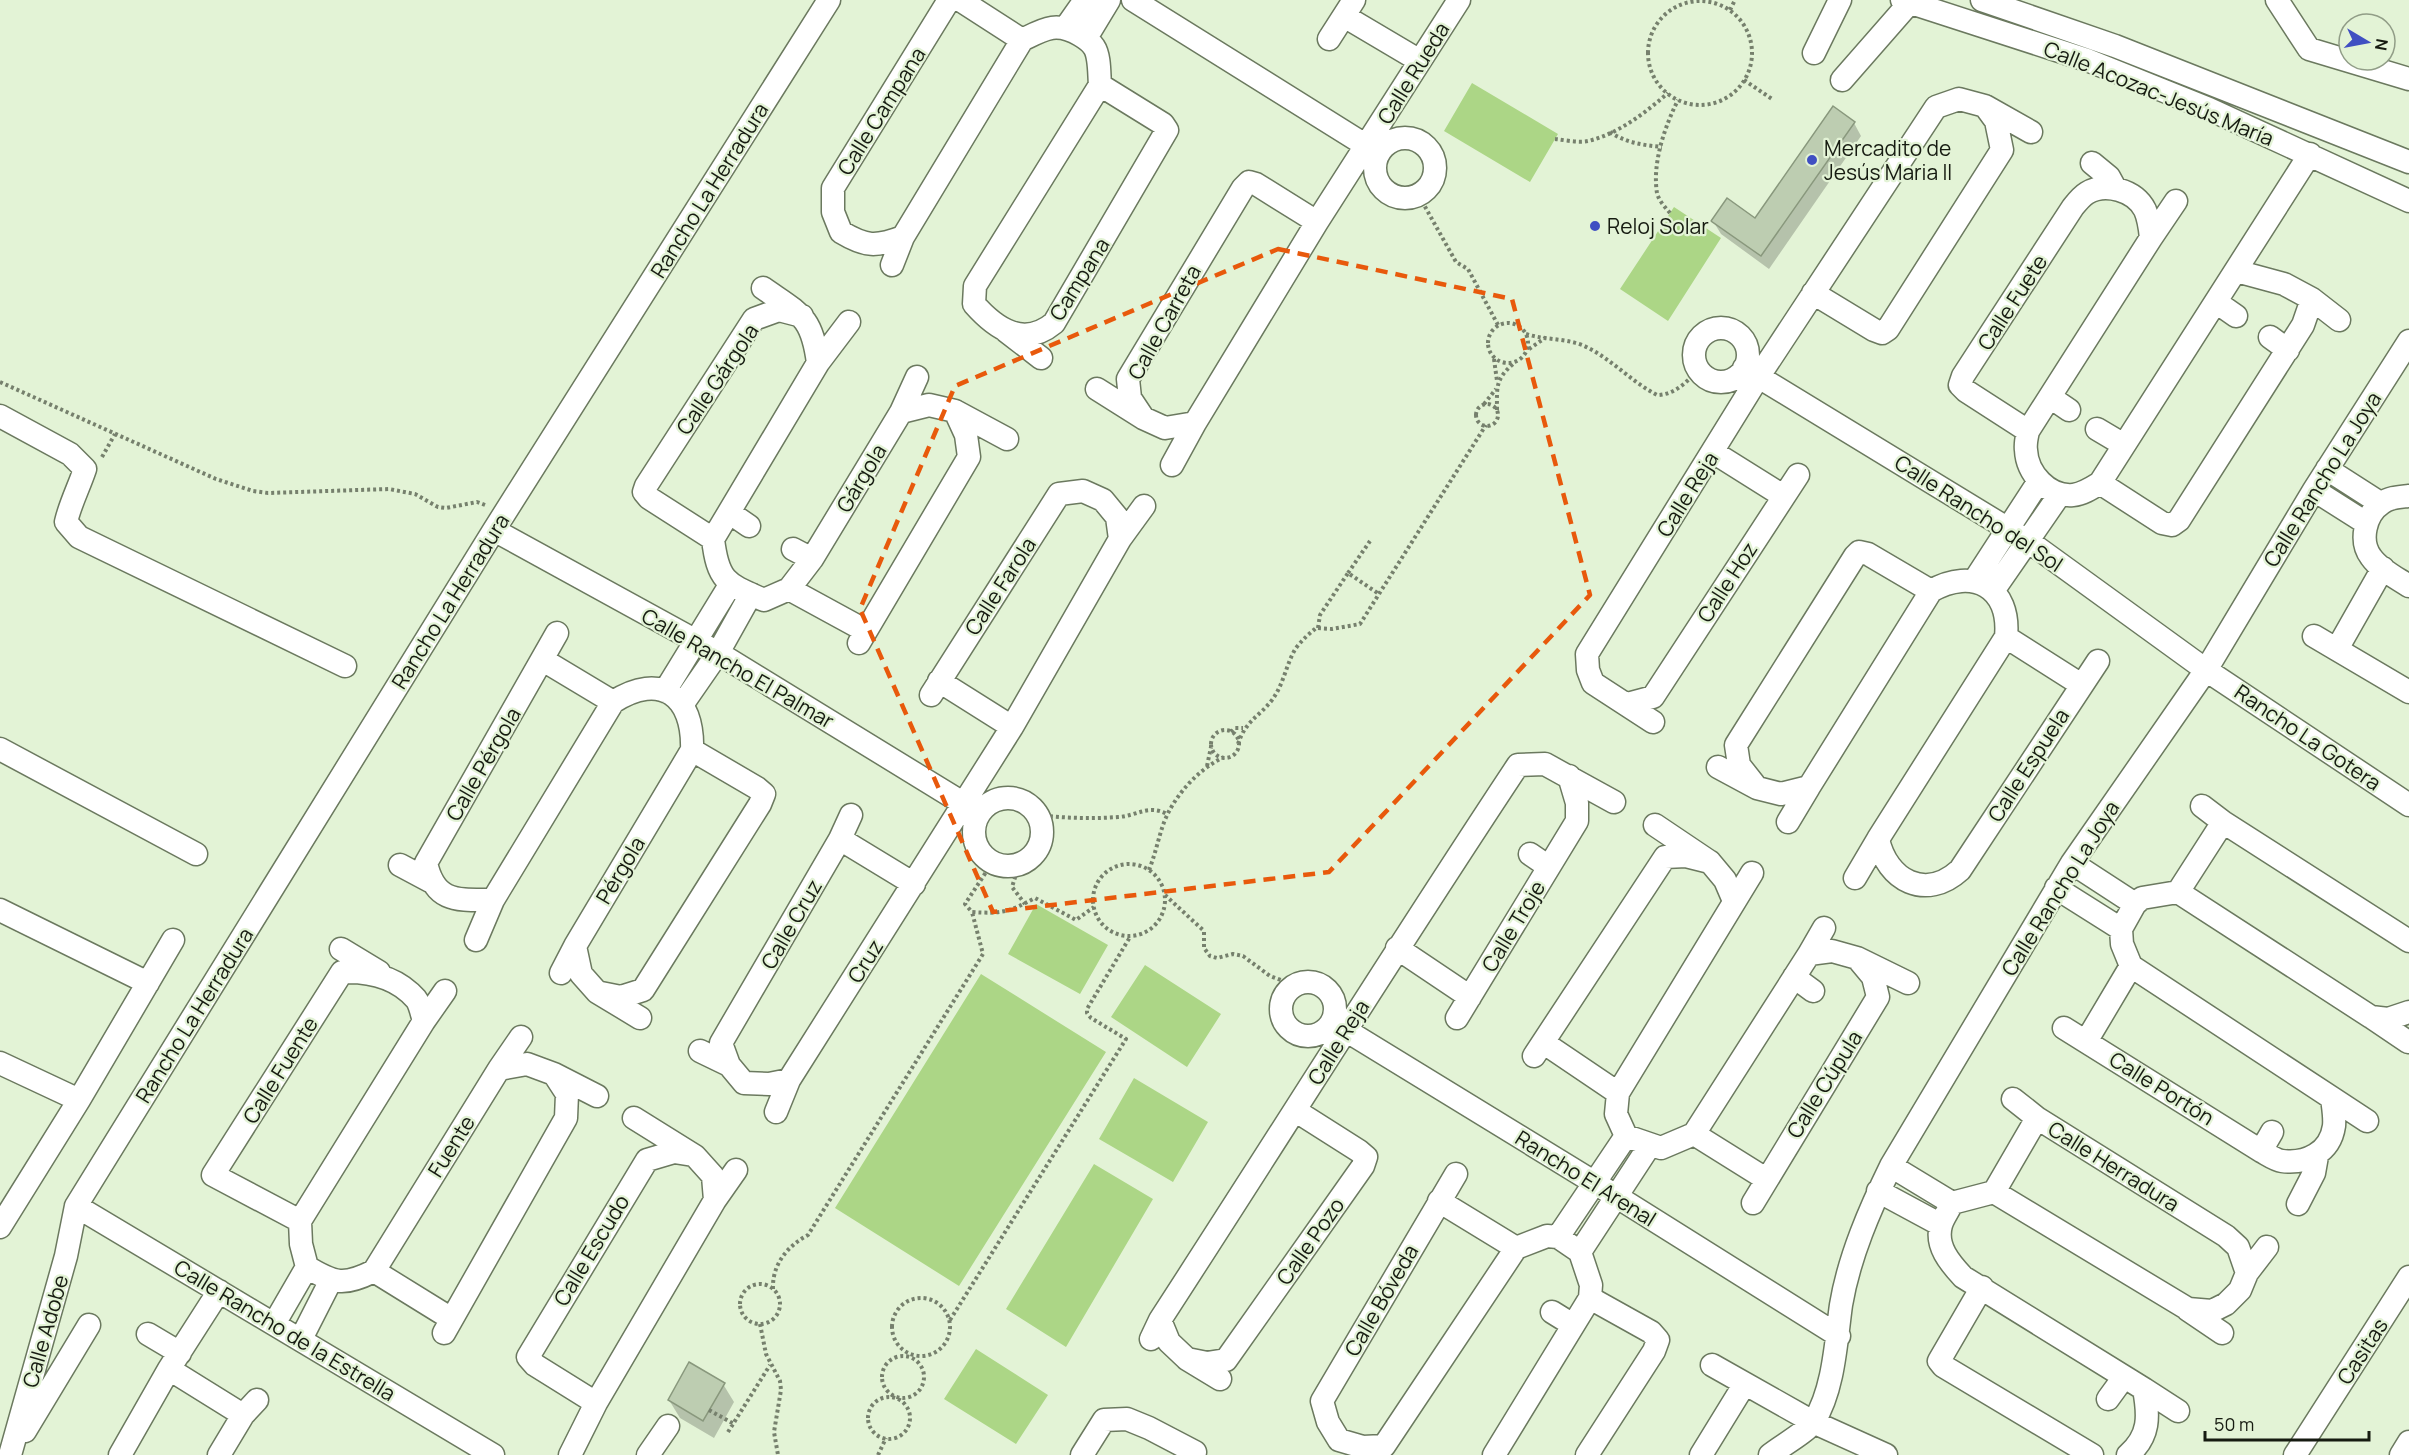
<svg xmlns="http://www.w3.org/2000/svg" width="2409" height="1455" viewBox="0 0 2409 1455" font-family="Manrope,sans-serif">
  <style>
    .green { fill: #acd686 }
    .shadow { fill: #0003 }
    .building { fill: #bdcdb1; stroke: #89987d; stroke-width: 1.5 }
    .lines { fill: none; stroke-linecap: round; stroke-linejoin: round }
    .minor-casing { stroke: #6b795f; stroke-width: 25 }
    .path { stroke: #76806d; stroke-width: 4; stroke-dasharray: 3 3; stroke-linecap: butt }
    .minor { stroke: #fff; stroke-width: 22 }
    .marked { fill: none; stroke: #e8590c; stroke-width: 4.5; stroke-dasharray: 12 8; stroke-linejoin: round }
    .poi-dot { fill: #404fc2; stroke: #e3f3d6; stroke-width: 2 }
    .labels { text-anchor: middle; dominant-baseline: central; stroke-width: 4.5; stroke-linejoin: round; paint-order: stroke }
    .street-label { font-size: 21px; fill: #161b11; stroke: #e3f3d6 }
    .poi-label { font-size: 21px; fill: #161b11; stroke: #e3f3d6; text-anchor: start }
  </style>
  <rect width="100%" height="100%" fill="#e3f3d6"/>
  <path class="green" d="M1472,83L1558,134L1530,182L1444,131Z
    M1674,207L1721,238L1668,321L1620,289Z
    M1036,904L1108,945L1080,994L1008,954Z
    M1145,965L1221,1014L1187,1067L1111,1017Z
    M981,974L1106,1052L959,1286L835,1208Z
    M1134,1078L1208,1122L1173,1182L1099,1139Z
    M1094,1164L1153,1199L1066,1347L1006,1309Z
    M976,1349L1048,1395L1016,1444L944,1399Z"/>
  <path class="shadow" d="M1854,123L1861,136L1769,269L1721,234L1713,221L1755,220Z
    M723,1384L734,1402L714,1438L680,1418L669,1400Z"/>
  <path class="building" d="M1833,106L1855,122L1761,256L1711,221L1727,198L1755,218Z
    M689,1362L725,1383L703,1421L668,1400Z"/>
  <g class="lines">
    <g class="minor-casing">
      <path id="minor" d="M949,0L833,188V212L841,232C866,247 876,247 903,237L1022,40C1044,29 1056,21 1080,35C1085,38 1091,42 1094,47C1100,56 1099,74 1100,85L975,286L974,304C996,329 1024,348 1054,323L1167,130L1163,124L1100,85
        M960,0L1022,40
        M1133,0L1378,153
        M1902,0L2087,60L2209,109L2409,201
        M1982,0L2115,46L2409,162
        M2277,0L2309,49L2409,79
        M1344,16L1420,61
        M1066,27L1085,0
        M1086,38L1109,0
        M1329,39L1354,0
        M1814,53L1840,0
        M1842,80L1912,0
        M1375 168a30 30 0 1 1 60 0a30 30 0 1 1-60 0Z
        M2092,163L2109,177L2115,188
        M2151,238L2176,201
        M892,265L903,237
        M2236,271L2284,284L2312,299L2339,320
        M763,288C800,314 812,316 818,363L713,539C718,582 727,584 764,600L789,589L812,559L901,412L929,405L955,411L1007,439
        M1813,293L1874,330L1882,333L1888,329L2002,150L1996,121L1985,106
        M2216,302L2236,316
        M1694 355a27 27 0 1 1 54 0a27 27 0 1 1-54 0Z
        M1006,331L1041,358
        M2270,337L2288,350
        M818,363L849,322
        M1744,368L2028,541L2206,670L2409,805
        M1097,389L1143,418L1165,428L1195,423L1317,222L1459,0
        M2050,397L2069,410
        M901,412L917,377
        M0,416L70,454L85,469C79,487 70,504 66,522L79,537L345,666
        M1142,416L1130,398L1128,379L1243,188L1249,182L1256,184L1317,222
        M2097,429L2124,445
        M2028,431L1966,391L1960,385L1963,376L2073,207C2077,202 2082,196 2087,193C2105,182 2135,190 2145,210C2149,219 2150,228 2151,238L2028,431C2027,436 2025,444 2026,450C2027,473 2048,497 2073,495C2083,494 2092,488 2100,483L2310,154
        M1713,452L1783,496
        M1172,465L1195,423
        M2327,469L2380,503
        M2100,483L2162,523L2172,525L2179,520L2303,325L2312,299
        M2314,490L2366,523
        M2409,496C2400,497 2390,497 2382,503C2365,514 2359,541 2371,557C2380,570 2397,578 2409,586
        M730,513L749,526
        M494,530L718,653L979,813
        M713,539L649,498L644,492L646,486L754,319L779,310L802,316
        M1120,539L1144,506
        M793,549L812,559
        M1974,581L2039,481
        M789,589L866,631
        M1993,591L2060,494
        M557,633L426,863C435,903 457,900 493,900L613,702C661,671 694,696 692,750L575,946L581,974L597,992L640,1018
        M2314,636L2409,692
        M2006,637L2080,684
        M859,643L969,457L966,435L955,411
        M2337,649L2383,568
        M543,660L613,702
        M939,681L1012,727
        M665,691L730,585
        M1627,704L1653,697L1798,475
        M682,705L718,653L751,594
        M1653,722L1593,683L1588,670L1587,654L1759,376L1936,107L1959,99L1985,106L2031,132
        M0,749L196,854
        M1718,767L1757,788L1781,794L1809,787L1931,591C1973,567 2011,587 2006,637L1878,839C1887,881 1926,901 1960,870L2098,661
        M1754,784L1739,765L1736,745L1855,556L1859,552L1868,554L1931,591
        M974 832a34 34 0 1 1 68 0a34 34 0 1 1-68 0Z
        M2202,806L2223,822L2409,941
        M851,815L840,839L721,1043L729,1065L744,1083L769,1084L789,1080L1012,727L1120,539L1117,517L1103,500L1083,491L1059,494L931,695
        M1788,822L1809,787
        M1655,825L1710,862L1725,880L1734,901
        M840,839L914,884
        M1530,854L1549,867
        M2072,863L2135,904
        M400,865L430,881
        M1752,873L1618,1093L1616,1114L1626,1136L1661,1148L1694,1134L1809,954L1832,951L1857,958L1908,983
        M1855,878L1878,839
        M2056,888L2121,929
        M2178,892L2223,822
        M0,910L148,983
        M476,940L493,900
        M1397,948L1470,997
        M341,949L379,972
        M1809,954L1824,928
        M561,973L575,946
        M1794,977L1813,991
        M1281 1009a27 27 0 1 1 54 0a27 27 0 1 1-54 0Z
        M601,993L621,997L643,990L760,804L764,794L757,788L692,750
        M2371,1017L2408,1042
        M1457,1018L1577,821V803L1569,776
        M424,1021L445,991
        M1334,1023L1595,1183L1839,1336
        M2064,1028L2261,1151C2267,1154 2275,1160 2282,1161C2306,1164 2330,1153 2334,1126C2335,1117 2333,1107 2332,1098L2131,966L2122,944L2121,929L2135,904L2142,898L2178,892L2371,1017L2388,1019L2409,1012
        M2087,1040L2131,966
        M1544,1043L1618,1093
        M700,1051L729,1065
        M1534,1056L1665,857L1686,856L1710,862
        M0,1063L79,1100
        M499,1069L521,1037
        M2332,1098L2367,1121
        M2013,1099L2037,1118L2226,1236L2238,1247L2247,1273
        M776,1112L789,1080
        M1694,1134L1766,1179
        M2261,1151L2272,1132
        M1891,1166L1952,1203
        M1456,1174L1322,1401L1328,1422L1339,1440L1363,1447L1384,1446L1516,1248L1547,1236L1558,1237L1580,1252L1591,1285L1590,1298L1494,1455
        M1878,1191L1941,1225
        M1994,1192L2037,1118
        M715,1200L736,1170
        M1439,1201L1516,1248
        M1753,1203L1878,997L1873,977L1858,959
        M2298,1204L2314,1173L2317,1156
        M76,1206L493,1455
        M300,1221L213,1175L342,972C369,971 397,977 416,999C420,1004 422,1015 424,1021L300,1221L301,1244L307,1267C335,1284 344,1286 374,1271L499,1069L527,1064L554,1074L597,1096
        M0,1227L79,1100L173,940
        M1558,1237L1626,1136
        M1580,1252L1650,1145
        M374,1271L450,1318
        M1982,1287L1939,1361L1943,1366L2092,1455
        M2188,1310L2222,1333
        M1552,1312L1573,1325
        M1160,1320L1169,1342L1187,1359L1220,1379
        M274,1324L307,1267
        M444,1333L566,1118L567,1094L554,1074
        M148,1334L180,1353
        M301,1339L330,1282
        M1151,1339L1160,1320C1280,1135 1396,949 1518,765L1545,764L1614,802
        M1187,1359L1207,1363L1226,1360L1363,1166L1366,1157L1359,1151L1296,1111
        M1712,1365L1813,1422L1886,1455
        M169,1369L243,1415
        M2144,1389L2178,1411
        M2108,1399L2124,1377
        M596,1403L535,1365L528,1357L647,1160L674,1152L693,1155
        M25,1431L89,1325
        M10,1455L66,1256L76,1206L494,530L829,0
        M120,1455L169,1369L219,1291
        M219,1455L243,1415L257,1400
        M570,1455L596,1403L715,1200L713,1176L695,1156L634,1118
        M648,1455L668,1426
        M1082,1455L1104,1420L1127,1419L1149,1428L1195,1452
        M1587,1455L1654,1351L1658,1340L1651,1332L1590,1298
        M1701,1455L1744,1385
        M1770,1455C1781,1446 1807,1432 1814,1421C1834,1389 1836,1341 1841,1305C1849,1257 1870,1209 1891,1166L2072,863L2206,670L2314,490L2409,341
        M2128,1455C2150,1436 2149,1416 2144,1389L1963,1277C1950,1263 1935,1246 1941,1225C1943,1218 1949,1210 1952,1203L1994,1192L2188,1309L2212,1311L2226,1304L2240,1290L2247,1273L2267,1247
        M2295,1455L2409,1277
        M2401,1455L2409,1442"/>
    </g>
    <path class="path" d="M1648 53a52 52 0 1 1 104 0a52 52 0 1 1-104 0Z
      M1730,10L1735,0
      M1744,80L1772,99
      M1610,132C1626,143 1643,145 1662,147
      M1555,139C1565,140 1578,143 1588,141C1618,134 1645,113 1668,93
      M1419,196L1456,262L1468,269L1498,325
      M1670,213C1665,207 1659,201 1657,193C1652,163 1665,126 1678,100
      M1488 343a20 20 0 1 1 40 0a20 20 0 1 1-40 0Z
      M1526,334C1545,340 1563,338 1582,345C1610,357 1630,381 1657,395C1674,395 1687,382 1698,370
      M1529,349L1545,338
      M1494,359L1497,381
      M0,382L216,479L253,491L268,493L389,489L415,494L438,507L446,508L477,502L485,505
      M1484,404L1496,389
      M1476 415a11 11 0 1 1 22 0a11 11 0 1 1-22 0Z
      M1497,410C1497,387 1495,380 1513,364
      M102,457L115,434
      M1348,573L1370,541
      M1318,628L1320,615L1348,573L1379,594
      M1211 744a14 14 0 1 1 28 0a14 14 0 1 1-28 0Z
      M1231,732L1235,728H1243
      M1238,744C1246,720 1258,718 1272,700C1284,684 1286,664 1296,648C1302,640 1309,634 1316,628L1332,629L1360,624L1486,425
      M1207,766L1211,747
      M1038,815C1064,818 1091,819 1118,817C1137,816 1148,804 1167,814
      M992,863L965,904L972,912C1002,914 1009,912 1035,898L1076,920L1094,907
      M1093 900a36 36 0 1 1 72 0a36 36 0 1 1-72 0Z
      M1019,865L1012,887L1025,904
      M1149,870C1155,855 1158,840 1163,825C1173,797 1197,770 1224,757
      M1165,895L1204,931V948L1210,956L1217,958L1233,954L1243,956L1270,976L1294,985
      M740 1304a20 20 0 1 1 40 0a20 20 0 1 1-40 0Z
      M773,1289C772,1265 787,1246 808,1235L983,954L972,912
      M892 1327a29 29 0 1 1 58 0a29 29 0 1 1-58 0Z
      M950,1320L1126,1039L1091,1018L1087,1013V1009L1130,937
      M760,1324L766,1354L780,1381L781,1390L774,1432L778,1455
      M882 1377a21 21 0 1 1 42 0a21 21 0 1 1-42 0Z
      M868 1418a21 21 0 1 1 42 0a21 21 0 1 1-42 0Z
      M709,1410L734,1424
      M728,1432L770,1365
      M878,1455L886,1438"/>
    <use href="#minor" class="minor"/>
  </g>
  <path class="marked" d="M1278,249L1512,299L1590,595L1329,872L993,912L860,609L955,386Z"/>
  <g class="poi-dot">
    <circle cx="1812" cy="160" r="6"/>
    <circle cx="1595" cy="226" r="6"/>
  </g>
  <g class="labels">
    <g class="street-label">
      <text transform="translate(1413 73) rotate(-58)">Calle Rueda</text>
      <text transform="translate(2159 93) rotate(22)">Calle Acozac-Jesús María</text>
      <text transform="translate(881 111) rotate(-58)">Calle Campana</text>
      <text transform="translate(709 190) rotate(-58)">Rancho La Herradura</text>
      <text transform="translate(1079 279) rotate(-58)">Campana</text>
      <text transform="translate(2012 302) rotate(-57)">Calle Fuete</text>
      <text transform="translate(1164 322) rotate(-61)">Calle Carreta</text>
      <text transform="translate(717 379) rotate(-56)">Calle Gárgola</text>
      <text transform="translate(861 478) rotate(-59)">Gárgola</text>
      <text transform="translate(2322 479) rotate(-58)">Calle Rancho La Joya</text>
      <text transform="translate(1687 494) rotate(-58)">Calle Reja</text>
      <text transform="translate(1979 513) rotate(33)">Calle Rancho del Sol</text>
      <text transform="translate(1727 582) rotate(-57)">Calle Hoz</text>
      <text transform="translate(1000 586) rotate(-57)">Calle Farola</text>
      <text transform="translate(450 601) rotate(-58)">Rancho La Herradura</text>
      <text transform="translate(738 668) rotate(30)">Calle Rancho El Palmar</text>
      <text transform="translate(2308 737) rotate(34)">Rancho La Gotera</text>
      <text transform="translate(483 764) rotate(-60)">Calle Pérgola</text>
      <text transform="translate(2028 765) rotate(-57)">Calle Espuela</text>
      <text transform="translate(620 870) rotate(-59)">Pérgola</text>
      <text transform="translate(2060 888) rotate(-58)">Calle Rancho La Joya</text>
      <text transform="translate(791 924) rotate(-60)">Calle Cruz</text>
      <text transform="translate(1513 926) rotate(-59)">Calle Troje</text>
      <text transform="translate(865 961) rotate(-58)">Cruz</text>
      <text transform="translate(194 1015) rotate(-58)">Rancho La Herradura</text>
      <text transform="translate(1338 1042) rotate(-58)">Calle Reja</text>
      <text transform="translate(280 1070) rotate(-58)">Calle Fuente</text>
      <text transform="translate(1824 1084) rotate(-58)">Calle Cúpula</text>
      <text transform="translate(2162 1088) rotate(32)">Calle Portón</text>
      <text transform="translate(451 1146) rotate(-58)">Fuente</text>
      <text transform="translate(2114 1166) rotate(32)">Calle Herradura</text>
      <text transform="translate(1586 1178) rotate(32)">Rancho El Arenal</text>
      <text transform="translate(1310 1241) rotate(-55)">Calle Pozo</text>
      <text transform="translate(591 1250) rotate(-59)">Calle Escudo</text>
      <text transform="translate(1381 1300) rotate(-60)">Calle Bóveda</text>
      <text transform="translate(285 1330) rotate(31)">Calle Rancho de la Estrella</text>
      <text transform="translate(45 1331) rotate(-74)">Calle Adobe</text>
      <text transform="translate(2362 1351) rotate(-57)">Casitas</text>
    </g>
    <g class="poi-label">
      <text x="1824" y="148">Mercadito de<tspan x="1824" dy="24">Jesús Maria II</tspan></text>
      <text x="1607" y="226">Reloj Solar</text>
    </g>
  </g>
  <g transform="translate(2367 42) rotate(100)"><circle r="28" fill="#e3f3d6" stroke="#919d87" stroke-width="1.5"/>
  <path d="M0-4.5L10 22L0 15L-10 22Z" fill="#404fc2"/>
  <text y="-9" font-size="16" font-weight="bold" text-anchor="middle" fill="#161b11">N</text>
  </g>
  <path d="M2205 1431v9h164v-9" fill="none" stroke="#161b11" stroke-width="3"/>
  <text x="2214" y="1431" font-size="18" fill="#161b11" stroke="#e3f3d6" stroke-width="4.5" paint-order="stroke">50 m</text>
</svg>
